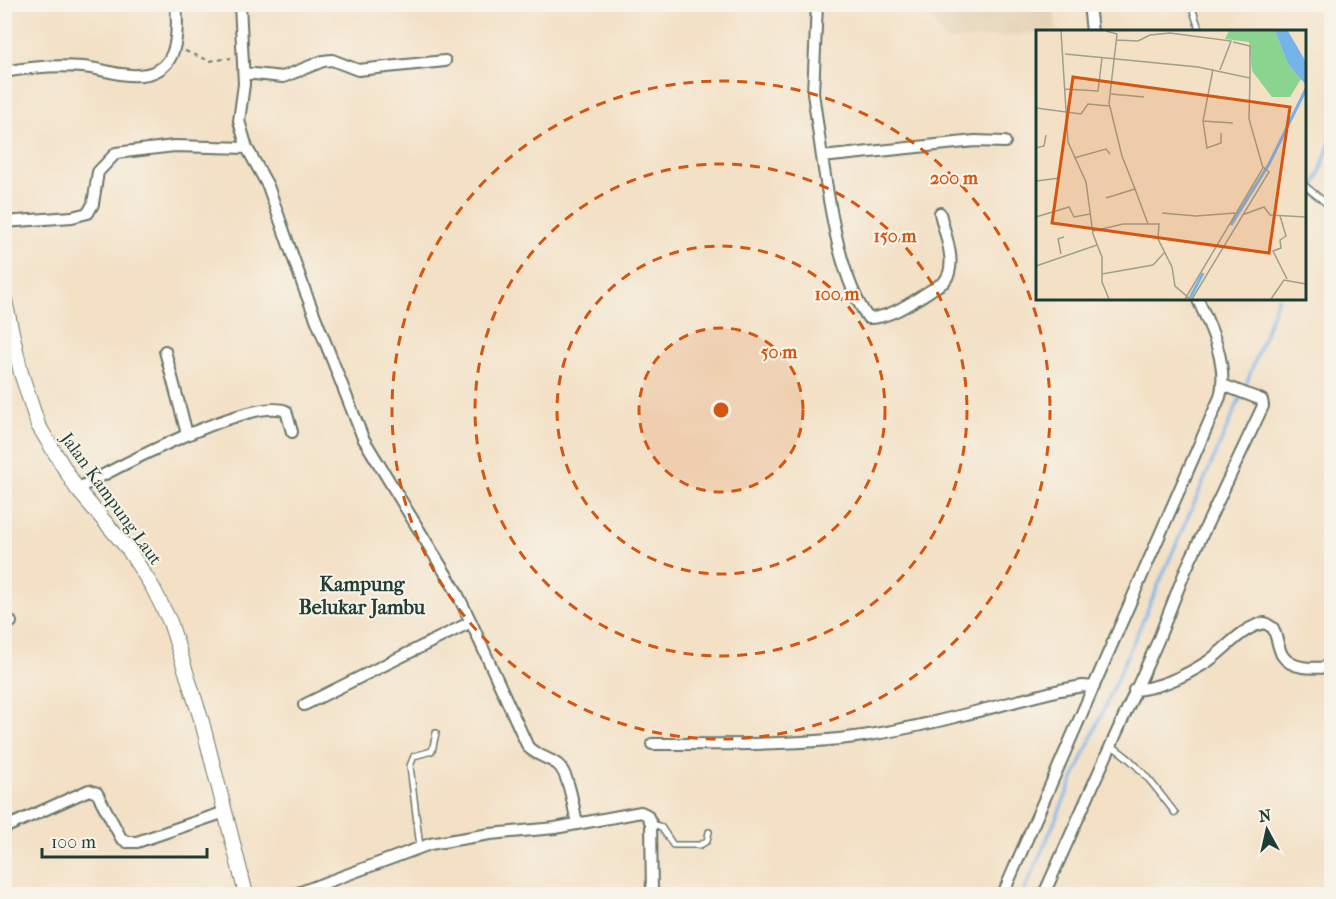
<svg xmlns="http://www.w3.org/2000/svg" width="1336" height="899" viewBox="0 0 1336 899" font-family="'IM FELL French Canon',serif">
  <style>
    .built { fill: #e4d2b5 }
    .lines { fill: none; stroke-linecap: round; stroke-linejoin: round }
    .stream { stroke: #74b4e8; stroke-width: 3 }
    .service-casing { stroke: #697667; stroke-width: 8 }
    .minor-casing { stroke: #697667; stroke-width: 14 }
    .tertiary-casing { stroke: #697667; stroke-width: 16 }
    .path { stroke: #697667; stroke-width: 2; stroke-dasharray: 4.5 4.5; stroke-linecap: butt }
    .service { stroke: #fff; stroke-width: 5 }
    .minor { stroke: #fff; stroke-width: 10 }
    .tertiary { stroke: #fff; stroke-width: 14 }
    .ring { fill: none; stroke: #d45610; stroke-width: 3; stroke-dasharray: 10 8 }
    .labels { text-anchor: middle; dominant-baseline: central; stroke-width: 4.5; stroke-linejoin: round; paint-order: stroke }
    .street-label { font-size: 18px; fill: #1f3d34; stroke: #f7f3e8 }
    .neighbourhood-label { font-size: 20px; font-weight: bold; fill: #1f3d34; stroke: #f7f3e8 }
    .inset-river { fill: none; stroke: #74b4e8; stroke-width: 3 }
    .inset-road { fill: none; stroke: #9e9f8b; stroke-width: 1.5 }
    .view { fill: #d45610; fill-opacity: 0.15; stroke: #d45610; stroke-width: 3 }
    .inset-edge { fill: none; stroke: #1f3d34; stroke-width: 3 }
    .centre { fill: #d45610; stroke: #f7f3e8; stroke-width: 3 }
    .ring-label { font-size: 18px; text-anchor: middle; font-weight: bold; fill: #d45610; stroke: #f7f3e8; stroke-width: 4.5; stroke-linejoin: round; paint-order: stroke }
  </style>
  <rect width="100%" height="100%" fill="#f7f3e8"/>
  <filter id="ink" filterUnits="userSpaceOnUse"><feTurbulence type="fractalNoise" baseFrequency=".0167" numOctaves="2"/><feDisplacementMap in="SourceGraphic" scale="12" xChannelSelector="R" yChannelSelector="G"/><feConvolveMatrix kernelMatrix="1 2 1 2 8 2 1 2 1" color-interpolation-filters="sRGB"/></filter>
  <filter id="wash" filterUnits="userSpaceOnUse"><feTurbulence type="fractalNoise" baseFrequency=".008" numOctaves="4" result="noise"/><feDisplacementMap in="SourceGraphic" scale="24" xChannelSelector="R" yChannelSelector="G"/><feGaussianBlur stdDeviation="1.35" result="paint"/><feColorMatrix in="noise" values="0 0 0 0 0 0 0 0 0 0 0 0 0 0 0 0 0 1.4 0 .05"/><feComposite in="paint" operator="in"/></filter>
  <g filter="url(#wash)">
    <rect width="100%" height="100%" fill="#f3e0c5"/>
    <path class="built" d="M923,5H1053L1057,31L946,41Z"/>
    <g class="lines">
      <path class="stream" d="M1304,218L1332,137
        M1244,390L1278,298
        M1023,894L1241,396"/>
    </g>
  </g>
  <g filter="url(#ink)">
    <g class="lines">
      <g class="service-casing">
        <path id="service" d="M1191,4L1200,32
          M1304,185L1332,208
          M1110,745C1137,761 1156,788 1175,813
          M651,823L661,827L673,845H700L707,841L709,832
          M420,847L410,766L414,756L432,751L436,733"/>
      </g>
      <g class="minor-casing">
        <path id="minor" d="M240,4L244,84L239,121L247,148L268,186L305,291L363,438L455,589L471,622
          M817,4L813,93L822,157L975,141L1005,142
          M1089,4L1092,32
          M4,72C30,67 57,65 83,67C96,68 108,72 120,74C173,82 180,50 176,4
          M244,73L283,77L323,61L332,60L358,70L445,61
          M822,157C830,207 839,276 868,318C893,319 923,294 944,282C959,265 944,233 940,213
          M4,222L72,217L88,213L93,204L98,172L116,153L174,146L247,148
          M165,351L187,434
          M77,489C112,470 251,396 286,411L292,432
          M4,622H11
          M1134,690C1160,688 1185,676 1207,662C1225,650 1243,626 1265,623L1273,628C1277,637 1278,647 1282,655C1292,671 1316,668 1332,667
          M304,705L471,622L528,747C537,756 547,757 557,764C569,772 574,810 577,824
          M652,744C723,744 793,746 863,736C929,726 995,706 1060,690L1083,686L1094,687
          M4,828L89,790L97,793L121,838L127,842H137L225,812
          M295,894L430,844L490,834L555,828L641,812L647,815L651,823L652,894
          M1003,894L1220,397C1229,366 1211,327 1197,298
          M1044,894L1157,643L1186,569L1263,406L1262,400L1223,385"/>
      </g>
      <g class="tertiary-casing">
        <path id="tertiary" d="M4,296L21,373L38,425L77,489L128,549L153,588L170,622L202,722L246,894"/>
      </g>
      <path class="path" d="M185,51L210,61L231,58"/>
      <use href="#service" class="service"/>
      <use href="#minor" class="minor"/>
      <use href="#tertiary" class="tertiary"/>
    </g>
  </g>
  <circle cx="721" cy="410" r="82" fill="#d45610" fill-opacity=".12"/>
  <g class="ring">
    <circle cx="721" cy="410" r="82"/>
    <circle cx="721" cy="410" r="164"/>
    <circle cx="721" cy="410" r="246"/>
    <circle cx="721" cy="410" r="329"/>
  </g>
  <g class="labels">
    <g class="street-label">
      <text transform="translate(111 499) rotate(54)">Jalan Kampung Laut</text>
    </g>
    <g class="neighbourhood-label">
      <text x="362" y="584">Kampung<tspan x="362" dy="23">Belukar Jambu</tspan></text>
    </g>
  </g>
  <g transform="translate(1036 30)">
    <rect width="270" height="270" fill="#f3e0c5"/>
    <path d="M193,1H239L252,34L265,49L254,67H236L216,41L213,12L189,9Z" fill="#8bd48f"/>
    <path d="M239,1H252L270,32V55L252,34Z" fill="#74b4e8"/>
    <path class="inset-river" d="M195,195L233,134L270,59M154,268L167,243"/>
    <path class="inset-road" d="M25,1L32,112L50,152L57,204L66,227V252L73,269M70,1L81,4L73,73L86,126L99,159M80,10L102,11L114,5L134,3L195,11L184,40M197,12L214,16V48M29,24L162,37L214,48L213,89L227,138L149,269M177,39L167,91L197,93M29,59L62,61L66,28M75,64L108,67M0,78L45,84L52,74L73,76M167,91L171,118L185,113V103M0,118L8,116L10,105M38,128L70,119L74,124M0,151L24,148M70,168L99,159L112,194M126,183L160,186L199,183M206,185L228,177L234,185L270,187M244,186L250,206L244,210L245,218L237,221L251,249M0,187L33,177L38,187L54,184M57,201L87,194H123L122,209L136,237L139,256L154,269M25,224L22,209L28,207M0,236L61,215M66,244L117,235L128,223M156,269L233,142L227,137M235,269L248,250L270,254"/>
    <path class="view" d="M37,47L254,77L233,223L16,193Z"/>
    <rect width="270" height="270" class="inset-edge"/>
  </g>
  <circle cx="721" cy="410" r="9" class="centre"/>
  <g class="ring-label">
    <text x="954" y="184">200 m</text>
    <text x="895" y="242">150 m</text>
    <text x="837" y="300">100 m</text>
    <text x="779" y="358">50 m</text>
  </g>
  <rect width="1336" height="899" fill="none" stroke="#f7f3e8" stroke-width="24"/>
  <g transform="translate(1267 830) rotate(352)" stroke="#f7f3e8" stroke-width="4.5" paint-order="stroke">
  <path d="M0-4.5L10 22L0 15L-10 22Z" fill="#1f3d34"/>
  <text y="-9" font-size="16" font-weight="bold" text-anchor="middle" fill="#1f3d34">N</text>
  </g>
  <path d="M42 848v9h165v-9" fill="none" stroke="#1f3d34" stroke-width="3"/>
  <text x="51" y="848" font-size="18" fill="#1f3d34" stroke="#f7f3e8" stroke-width="4.5" paint-order="stroke">100 m</text>
</svg>
